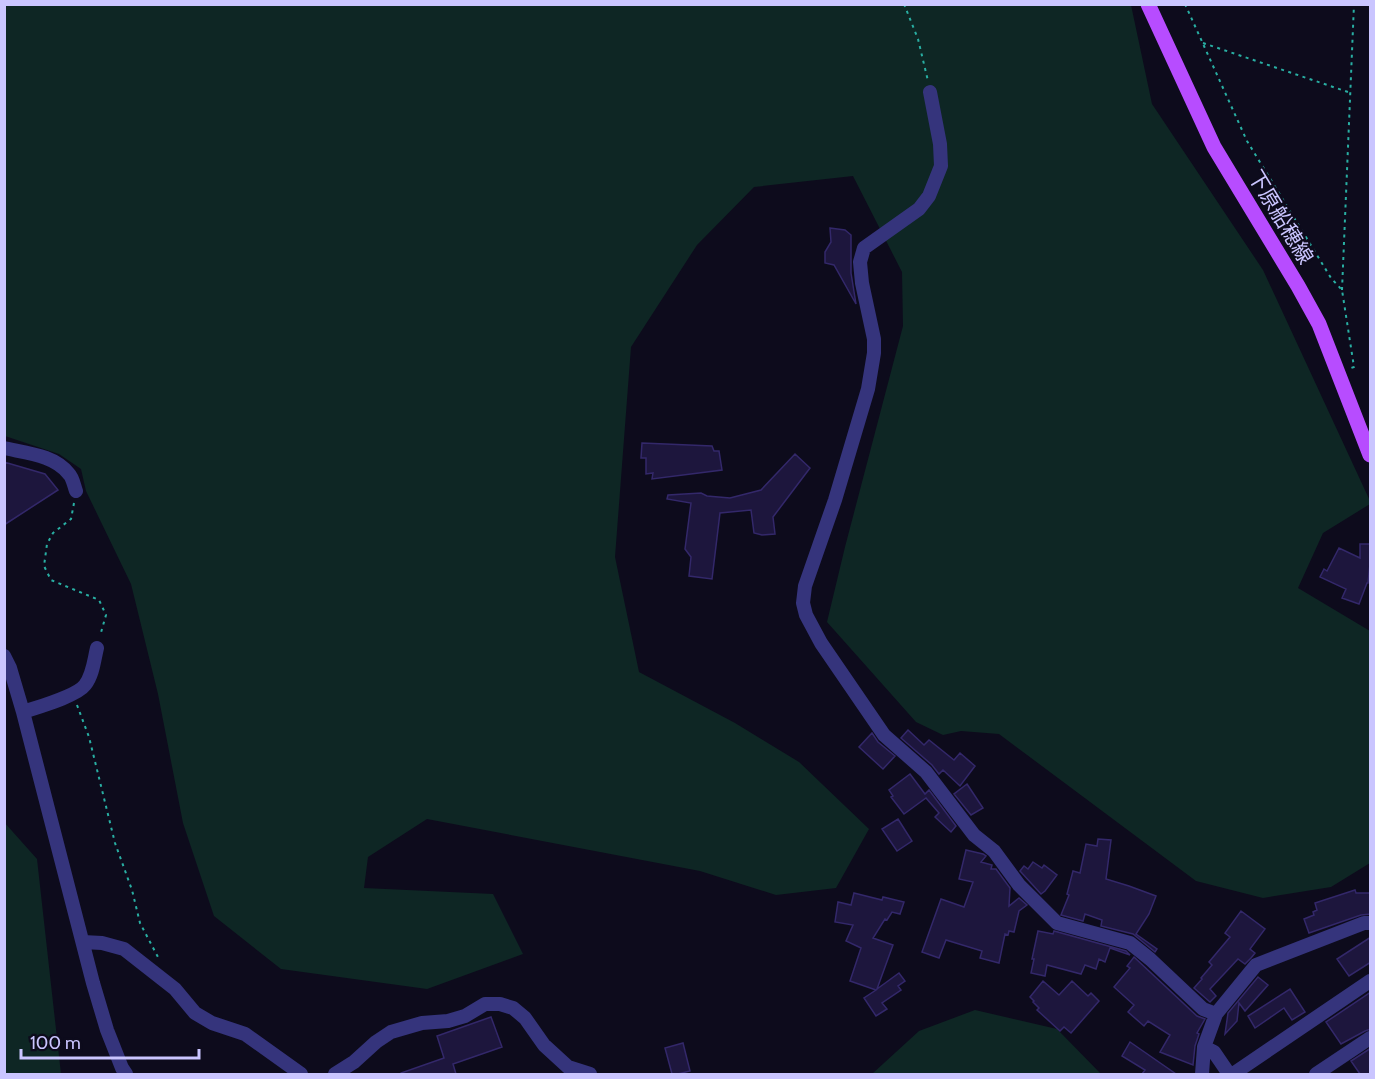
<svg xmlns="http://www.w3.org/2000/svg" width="1375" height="1079" viewBox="0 0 1375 1079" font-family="Cabin,'Noto Sans JP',sans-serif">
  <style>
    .green { fill: #0e2624 }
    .building { fill: #1d163d; stroke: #33286a; stroke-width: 1.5 }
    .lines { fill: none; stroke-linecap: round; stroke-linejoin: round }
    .path { stroke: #29afa3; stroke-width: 2; stroke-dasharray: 3 4.5; stroke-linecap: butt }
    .minor { stroke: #35347c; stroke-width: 14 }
    .major { stroke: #b74cff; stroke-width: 15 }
    .labels { text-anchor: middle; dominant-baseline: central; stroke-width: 4.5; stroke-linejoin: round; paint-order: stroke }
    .street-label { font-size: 21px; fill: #cac5ff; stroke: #0d0b1c }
  </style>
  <rect width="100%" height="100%" fill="#0d0b1c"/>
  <path class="green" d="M5,5H1131L1152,104L1263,270L1370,501V504L1323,533L1298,588L1370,631V863L1331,887L1263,898L1196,881L999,734L961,731L943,735L916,722L827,622L845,547L903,326L902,272L853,176L754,187L697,245L631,347L615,557L639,672L735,723L799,762L869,829L836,888L776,895L700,871L427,819L368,857L364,888L493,894L523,954L427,989L281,969L214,916L183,823L158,694L131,584L86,491L81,469L59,454L5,436Z
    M4,822L37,859L61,1074H5Z
    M975,1010L1057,1029L1101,1074H872L919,1031Z"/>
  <path class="building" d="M830,228L845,230L851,235V273L856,304L834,265L825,263V252L831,242Z
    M642,443L712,446L714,451H719L722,470L652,479L653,473L646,474V458H641Z
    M795,454L810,468L773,517L775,534L762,535L754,533L751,510L720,513L712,579L689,576L691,557L685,549L691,503L667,499L668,495L701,493L707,496L730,498L761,490Z
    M4,462L45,474L58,490L4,525Z
    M1360,544H1371V554L1368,583H1367L1359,604L1342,598L1346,589L1320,577L1324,569L1327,571L1339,548L1360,558Z
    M908,730L924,745L929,740L954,760L960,753L975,766L960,786L943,770L939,774L932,765L901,738Z
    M872,733L878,742L895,756L883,769L859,747Z
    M910,774L925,794L929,790L956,826L951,832L935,817L939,813L926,798L904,814L891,797L893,796L889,790Z
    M967,784L983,808L971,815L954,794Z
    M898,819L912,841L897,851L882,829Z
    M1098,839L1111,840L1106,879L1129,886L1156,896L1149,914L1136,934L1157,949L1155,952L1133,934L1101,926L1102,920L1085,914L1083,921L1061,915L1069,895L1067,894L1073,871L1080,873L1086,844L1097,846Z
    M966,850L983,854L986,856L981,862L992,865L991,869H996L1010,888L1009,906L1019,898L1027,905L1019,911L1014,932L1009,931L1008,935L1005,934L999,963L980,958L982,951L946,940L939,958L922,952L941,899L964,907L973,882L959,879Z
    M1033,862L1042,868L1044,865L1057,875L1045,891L1041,894L1020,871L1024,866L1028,869Z
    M1355,890L1356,893H1371V914L1361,915L1309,933L1304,919L1314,915L1313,912L1317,910L1315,903Z
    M854,893L882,900L883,897L904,902L900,914L892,912L887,920L885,919L873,938L893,945L877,989L899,973L905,981L898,986L901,990L882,1003L887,1009L876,1016L864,998L876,990L850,981L861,948L846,941L853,925L835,922L838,902L851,905Z
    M1241,911L1265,929L1250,949L1255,953L1251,958L1245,964L1238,959L1210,989L1216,996L1210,1002L1194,988L1202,979L1201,978L1212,965L1209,962L1230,937L1225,933Z
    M1038,931L1053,934L1054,931L1126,951L1130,955L1110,948L1105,962L1099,959L1096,969L1085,965L1081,974L1047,965L1045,976L1031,973L1034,959H1032Z
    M1371,937V962L1349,976L1337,959Z
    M1134,957L1197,1016L1205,1019L1197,1033L1199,1034L1195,1046L1193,1065L1160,1052L1170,1035L1148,1021L1144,1026L1128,1012L1134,1005L1114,987L1130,968L1127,966Z
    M1258,977L1268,985L1245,1011L1239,1003L1237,1021L1225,1034L1228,1013Z
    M1043,981L1059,995L1072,981L1088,996L1091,993L1099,1001L1071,1033L1064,1027L1060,1031L1037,1010L1039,1008L1033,1002L1034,1001L1030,997Z
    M1290,989L1305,1012L1292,1020L1284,1008L1255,1028L1248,1016Z
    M1371,992V1029L1365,1031L1341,1044L1326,1022Z
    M491,1017L502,1047L453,1064L456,1074H401V1073L444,1058L437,1036Z
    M1130,1042L1176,1074H1142L1145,1070L1122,1056Z
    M683,1043L690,1071L678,1074H672L665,1048Z
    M1371,1048V1074H1360L1351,1061Z"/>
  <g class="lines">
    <path class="path" d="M904,4L918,39L928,81
      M1185,4L1247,141L1331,278L1342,290L1354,367L1351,368
      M1203,43L1348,92
      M1342,290L1354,4
      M74,503L71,519L53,533L47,544L44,566L51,580L99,600L106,615L100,636
      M77,705L89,737L115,843L132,890L140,923L159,959"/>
    <path class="minor" d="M930,92L940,144L941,166L929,196L919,209L864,248L860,262L862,283L874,339V353L868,389L835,500L805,586L803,603L806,615L821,643L884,735L926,772L974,835L994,851L1019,885L1057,923L1130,943L1150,959L1203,1009L1216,1014
      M4,448C26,453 55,455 69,474C73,478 74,486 76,491
      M4,656L10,668L23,712L93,983L107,1030L122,1068L126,1074
      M23,712C38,707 77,696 85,685C93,675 94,660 97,648
      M83,942L102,943L124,949L175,989L195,1013L212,1023L245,1034L301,1074
      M1204,1047L1214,1052L1229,1074
      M335,1074L354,1062L376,1042L391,1032L422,1023L448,1021L465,1016L485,1004H500L513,1008L525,1018L544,1045L568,1067L590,1074
      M1202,1074L1204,1047L1216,1014L1256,965L1364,923H1370
      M1233,1074L1370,981
      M1316,1074L1370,1038"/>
    <path class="major" d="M1148,4L1214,147L1298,286L1319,324L1370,455"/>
  </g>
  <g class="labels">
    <g class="street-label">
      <text transform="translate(1281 217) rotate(59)">下原船穂線</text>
    </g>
  </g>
  <rect width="1375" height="1079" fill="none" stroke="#cac5ff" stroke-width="12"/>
  <path d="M21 1049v9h178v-9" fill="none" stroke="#cac5ff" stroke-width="3"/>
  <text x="30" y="1049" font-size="18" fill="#cac5ff" stroke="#0d0b1c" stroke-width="4.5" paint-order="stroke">100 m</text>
</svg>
